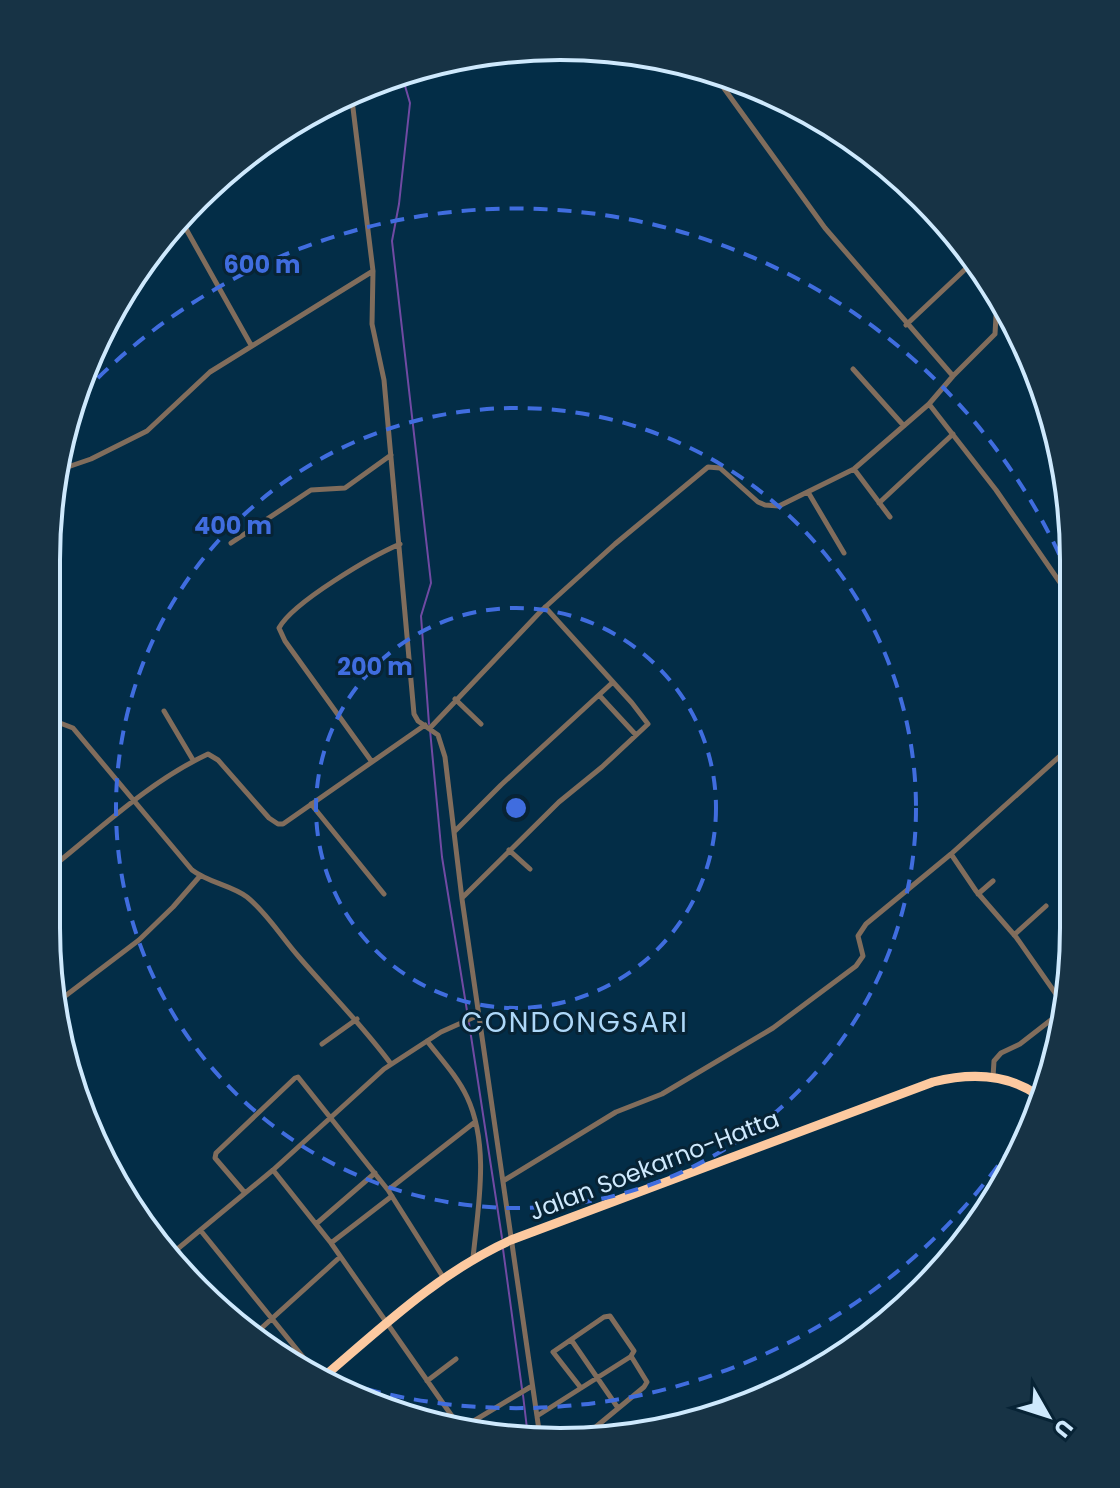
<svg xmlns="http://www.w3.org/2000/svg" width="1120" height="1488" viewBox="0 0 1120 1488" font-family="Poppins,sans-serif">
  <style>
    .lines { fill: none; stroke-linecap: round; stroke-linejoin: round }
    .stream { stroke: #704aa3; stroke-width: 2 }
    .street { stroke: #816d5c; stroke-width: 5 }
    .highway { stroke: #fcc9a0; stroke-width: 9 }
    .ring { fill: none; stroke: #406ddf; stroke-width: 4; stroke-dasharray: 14 10 }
    .labels { text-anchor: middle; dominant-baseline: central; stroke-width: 6; stroke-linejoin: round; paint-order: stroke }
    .street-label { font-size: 24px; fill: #cee9fd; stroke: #072335 }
    .quarter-label { font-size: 28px; letter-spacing: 2px; fill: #aed8f9; stroke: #072335 }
    .rim { fill: none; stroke: #cee9fd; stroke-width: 4 }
    .centre { fill: #406ddf; stroke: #072335; stroke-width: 4 }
    .ring-label { font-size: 24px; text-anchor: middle; font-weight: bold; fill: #406ddf; stroke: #072335; stroke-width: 6; stroke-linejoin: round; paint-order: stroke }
  </style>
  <rect width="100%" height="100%" fill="#032d47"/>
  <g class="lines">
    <path class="stream" d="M403,79L410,103L399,204L392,241L431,583L421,616L429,724
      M430,730L442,857L468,1017
      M469,1023L502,1238
      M503,1249L522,1389
      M523,1395L528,1437"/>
    <path class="street" d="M352,100L373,271L372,324L384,380L414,714L418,721L438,735L445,757L462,899L540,1437
      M181,220L251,345
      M906,325L974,261
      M853,369L904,426
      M953,376L995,334L996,316L1003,306
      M929,404L996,490L1070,597
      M854,469L890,517
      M56,471L91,459L147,431L210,372L373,271
      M808,492L844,553
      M879,503L953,434
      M231,543L311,490L345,488L391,455
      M599,695L636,735
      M455,699L481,724
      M164,711L193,760
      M47,718L73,728L192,870C209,883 231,885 247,897C267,913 282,938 299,957C330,993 363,1026 391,1064
      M430,728L542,610L615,544L708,467L720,468L758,502L765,505L779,506L854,469L929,404L953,376L825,228L718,80
      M372,762L285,641L279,628C293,602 372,556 400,544
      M311,804L384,894
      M455,831L501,785L613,682
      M509,850L530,869
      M951,854L976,891L1016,937L1065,1007
      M46,872C98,831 148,782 208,754L218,760L269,818L278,824H283L425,725
      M978,894L993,881
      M462,898L559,802L602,767L648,724L632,703L545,607
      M1014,935L1046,906
      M56,1003L139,940L173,907L200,876
      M427,1041C441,1059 457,1076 467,1097C490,1146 478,1207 473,1258
      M322,1044L357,1019
      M993,1077L994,1061L1001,1053L1020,1044L1065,1009
      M273,1170L331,1243L461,1429
      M503,1181L616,1112L662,1094L773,1028L856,966L863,956L858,936L866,924L951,854L1070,747
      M388,1190L475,1122
      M245,1193L215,1158L216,1153L295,1078L298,1077L388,1190L443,1277
      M316,1224L375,1173
      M201,1231L320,1378
      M968,1237L971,1228L978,1223
      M331,1243L392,1196
      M169,1256L273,1170L384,1069L441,1032L479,1015
      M255,1334L340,1257
      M572,1341L618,1408
      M427,1381L456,1359
      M581,1388L553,1352L604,1317L610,1316L634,1351L631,1356L647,1382L644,1387L586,1435
      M537,1416L630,1357
      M457,1431L532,1386"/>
    <path class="highway" d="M320,1380C380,1329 438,1273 511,1240L933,1082C969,1073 1005,1073 1036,1094"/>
  </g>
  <g class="ring">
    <circle cx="516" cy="808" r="200"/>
    <circle cx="516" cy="808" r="400"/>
    <path d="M1025 1126A600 600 0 0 1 311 1372M81 395A600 600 0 0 1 1068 574"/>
  </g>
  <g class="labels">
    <g class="street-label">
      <text transform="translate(654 1165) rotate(-21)">Jalan Soekarno-Hatta</text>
    </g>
    <g class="quarter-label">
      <text x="575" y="1022">CONDONGSARI</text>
    </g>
  </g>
  <path d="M0 0H1120V1488H0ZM560 60H560A500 500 0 0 1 1060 560V928A500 500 0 0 1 560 1428H560A500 500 0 0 1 60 928V560A500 500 0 0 1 560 60Z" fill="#173345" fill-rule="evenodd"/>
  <path class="rim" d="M560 60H560A500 500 0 0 1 1060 560V928A500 500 0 0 1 560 1428H560A500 500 0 0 1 60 928V560A500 500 0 0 1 560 60Z"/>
  <circle cx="516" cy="808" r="12" class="centre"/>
  <g class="ring-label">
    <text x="262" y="273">600 m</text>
    <text x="233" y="534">400 m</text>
    <text x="375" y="675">200 m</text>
  </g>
  <g transform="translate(1048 1416) rotate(129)" stroke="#072335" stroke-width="6" paint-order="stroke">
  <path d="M0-6L14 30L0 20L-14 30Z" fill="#cee9fd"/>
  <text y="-12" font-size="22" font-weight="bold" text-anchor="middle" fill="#cee9fd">U</text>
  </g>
</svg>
